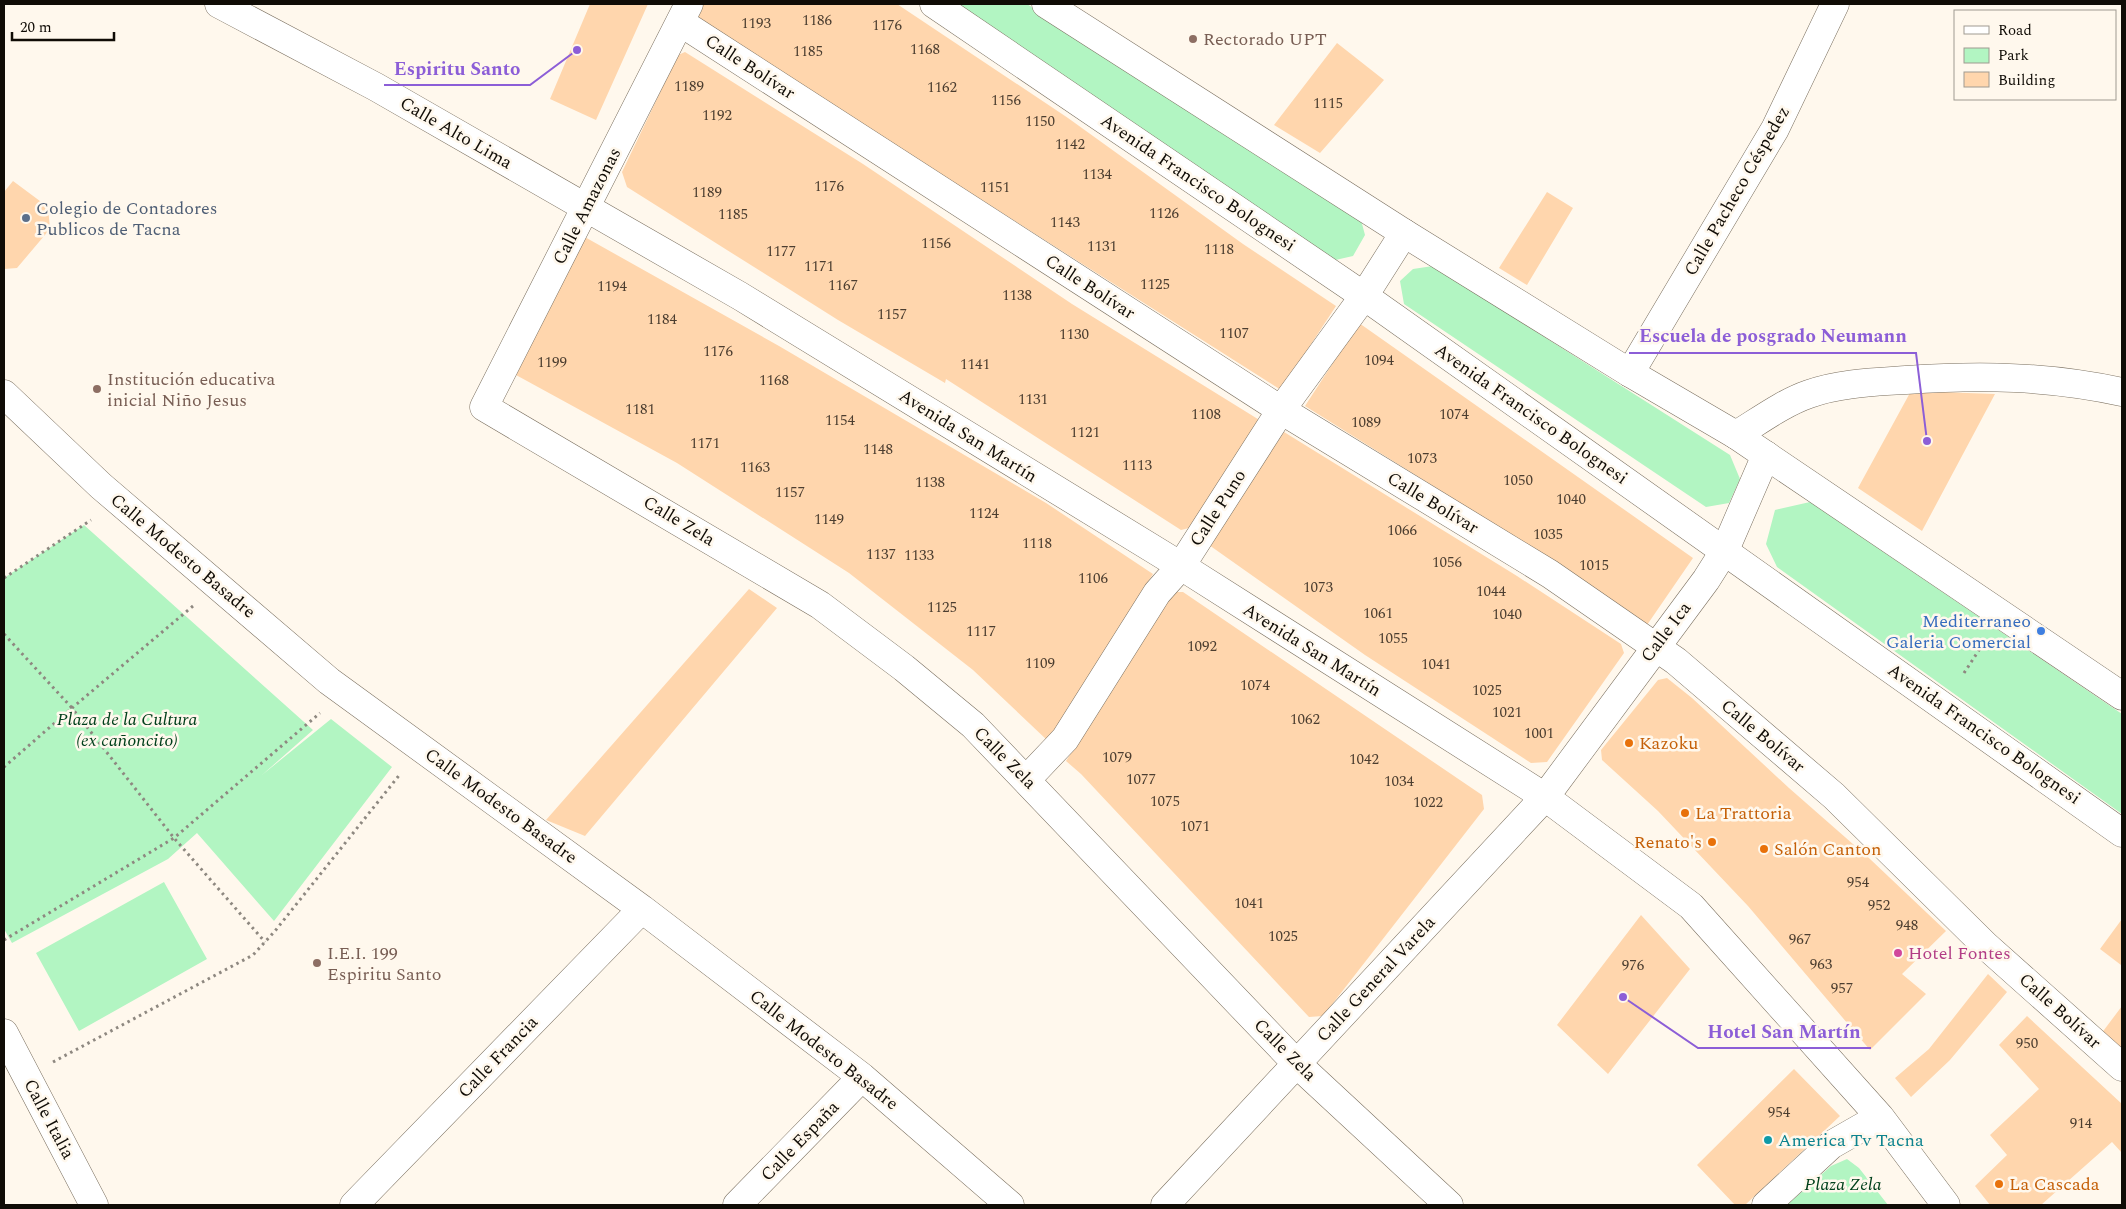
<svg xmlns="http://www.w3.org/2000/svg" width="2126" height="1209" viewBox="0 0 2126 1209" font-family="Spectral,serif">
  <style>
    .green { fill: #b2f5c2 }
    .building { fill: #ffd6ad }
    .lines { fill: none; stroke-linecap: round; stroke-linejoin: round }
    .minor-casing { stroke: #7a6f5f; stroke-width: 29 }
    .major-casing { stroke: #7a6f5f; stroke-width: 29 }
    .path { stroke: #8e8880; stroke-width: 3; stroke-dasharray: 2.5 4; stroke-linecap: butt }
    .minor { stroke: #fff; stroke-width: 28 }
    .major { stroke: #fff; stroke-width: 28 }
    .education-dot { fill: #8d6e63; stroke: #fff8ed; stroke-width: 2 }
    .service-dot { fill: #5c6f8a; stroke: #fff8ed; stroke-width: 2 }
    .shop-dot { fill: #3f7fe0; stroke: #fff8ed; stroke-width: 2 }
    .food-dot { fill: #e8710a; stroke: #fff8ed; stroke-width: 2 }
    .hotel-dot { fill: #d1479c; stroke: #fff8ed; stroke-width: 2 }
    .culture-dot { fill: #0f9aa8; stroke: #fff8ed; stroke-width: 2 }
    .labels { text-anchor: middle; dominant-baseline: central; stroke-width: 5; stroke-linejoin: round; paint-order: stroke }
    .number-label { font-size: 15px; fill: #4c3e30 }
    .education-label { font-size: 18px; fill: #785e54; stroke: #fff8ed; text-anchor: start }
    .street-label { font-size: 18px; fill: #100c06; stroke: #fff8ed }
    .service-label { font-size: 18px; fill: #4e5e75; stroke: #fff8ed; text-anchor: start }
    .shop-label { font-size: 18px; fill: #366cbe; stroke: #fff8ed; text-anchor: end }
    .park-label { font-size: 18px; font-style: italic; fill: #00401b; stroke: #fff8ed }
    .food-label { font-size: 18px; fill: #c56008; stroke: #fff8ed; text-anchor: start }
    .hotel-label { font-size: 18px; fill: #b23c85; stroke: #fff8ed; text-anchor: start }
    .culture-label { font-size: 18px; fill: #0d838f; stroke: #fff8ed; text-anchor: start }
    .leader { fill: none; stroke: #8c5ed7; stroke-width: 2 }
    .callout-dot { fill: #8c5ed7; stroke: #fff8ed; stroke-width: 2 }
    .callout-label { font-size: 19px; text-anchor: middle; font-weight: bold; fill: #8c5ed7; stroke: #fff8ed; stroke-width: 5; stroke-linejoin: round; paint-order: stroke }
  </style>
  <rect width="100%" height="100%" fill="#fff8ed"/>
  <path class="green" d="M951,4H1027L1361,220L1365,235L1353,256L1331,261Z
    M1433,266L1730,455L1740,479L1729,503L1706,507L1404,304L1400,281L1413,269Z
    M1810,502L2122,714V814L1777,567L1766,544L1775,510Z
    M84,525L313,730L262,775L331,719L392,767L274,921L197,833L168,859L12,943L4,929V578Z
    M164,882L207,959L79,1031L36,953Z
    M1847,1159L1859,1168L1888,1205H1787L1831,1166Z"/>
  <path class="building" d="M590,4H648L596,120L550,99Z
    M702,4H897L1068,118L1243,244L1336,306L1281,390L695,18Z
    M1337,43L1384,80L1320,153L1274,125Z
    M685,52L863,164L1072,304L1261,421L1193,527L1181,530L946,379L945,383L838,320L627,187L622,172L678,55Z
    M13,181L48,207L50,229L17,268L4,269V192Z
    M1547,192L1573,208L1527,285L1499,268Z
    M583,236L779,346L1046,503L1153,574L1048,741L973,670L849,573L677,463L516,375Z
    M1359,323L1693,558L1647,625L1566,569L1305,406Z
    M1911,391L1995,394L1922,531L1858,488Z
    M1284,432L1517,576L1621,644L1624,653L1547,762L1531,763L1365,655L1209,545Z
    M749,589L777,608L585,836L546,820Z
    M1172,592H1183L1482,795L1484,809L1323,1016L1309,1017L1081,774L1066,761Z
    M1667,678L1692,698L1789,788L1870,859L1946,931L1902,974L1926,994L1870,1050L1748,906L1658,811L1602,760L1601,750L1658,680Z
    M1641,915L1690,969L1608,1074L1557,1025Z
    M2122,919V962L2121,965L2100,949Z
    M1988,974L2007,992L1950,1060L1911,1097L1895,1078L1929,1049Z
    M2122,1006V1050L2101,1034Z
    M2027,1016L2122,1104V1153L2112,1142L2041,1205H1990L1975,1186L2007,1155L1990,1135L2039,1089L1999,1045Z
    M1794,1069L1840,1116L1745,1205H1735L1697,1165Z"/>
  <g class="lines">
    <g class="minor-casing">
      <path id="minor" d="M219,4L376,87L740,296L1181,566L1545,797L1691,906L1880,1117L1946,1205
        M689,4L484,407L820,605L904,668L973,725L1297,1064L1449,1205
        M680,22L1281,410L1550,574L1676,661L1834,796L1985,945L2122,1067
        M1630,373L1775,129L1835,4
        M4,394L101,486L329,681L642,909L862,1077L1010,1205
        M1736,435C1759,421 1783,403 1809,394C1839,383 1875,382 1906,380C1982,375 2048,376 2122,392
        M1027,779L1065,739L1157,593L1181,566L1281,410L1364,296L1404,233
        M4,1033L94,1205
        M354,1205L642,909
        M737,1205L862,1077
        M1165,1205L1545,797L1706,580L1725,550L1766,455
        M1766,1205L1831,1145L1880,1117"/>
    </g>
    <g class="major-casing">
      <path id="major" d="M934,4L1364,296L2122,833
        M1046,4L1404,233L1630,373L1736,435L2122,696"/>
    </g>
    <path class="path" d="M4,578L91,520
      M193,606L72,708L174,838L265,942
      M4,634L72,708L4,767
      M1964,673L1983,644
      M4,940L174,838L320,713
      M53,1062L253,955L275,931L401,773"/>
    <use href="#minor" class="minor"/>
    <use href="#major" class="major"/>
  </g>
  <g class="education-dot">
    <circle cx="1193" cy="39" r="5"/>
    <circle cx="97" cy="389" r="5"/>
    <circle cx="317" cy="963" r="5"/>
  </g>
  <circle class="service-dot" cx="26" cy="218" r="5"/>
  <circle class="shop-dot" cx="2041" cy="631" r="5"/>
  <g class="food-dot">
    <circle cx="1629" cy="743" r="5"/>
    <circle cx="1685" cy="813" r="5"/>
    <circle cx="1712" cy="842" r="5"/>
    <circle cx="1764" cy="849" r="5"/>
    <circle cx="1999" cy="1184" r="5"/>
  </g>
  <circle class="hotel-dot" cx="1898" cy="953" r="5"/>
  <circle class="culture-dot" cx="1768" cy="1140" r="5"/>
  <g class="labels">
    <g class="number-label">
      <text x="817" y="20">1186</text>
      <text x="756" y="23">1193</text>
      <text x="887" y="25">1176</text>
      <text x="925" y="49">1168</text>
      <text x="808" y="51">1185</text>
      <text x="689" y="86">1189</text>
      <text x="942" y="87">1162</text>
      <text x="1006" y="100">1156</text>
      <text x="1328" y="103">1115</text>
      <text x="717" y="115">1192</text>
      <text x="1040" y="121">1150</text>
      <text x="1070" y="144">1142</text>
      <text x="1097" y="174">1134</text>
      <text x="829" y="186">1176</text>
      <text x="995" y="187">1151</text>
      <text x="707" y="192">1189</text>
      <text x="1164" y="213">1126</text>
      <text x="733" y="214">1185</text>
      <text x="1065" y="222">1143</text>
      <text x="936" y="243">1156</text>
      <text x="1102" y="246">1131</text>
      <text x="1219" y="249">1118</text>
      <text x="781" y="251">1177</text>
      <text x="819" y="266">1171</text>
      <text x="1155" y="284">1125</text>
      <text x="843" y="285">1167</text>
      <text x="612" y="286">1194</text>
      <text x="1017" y="295">1138</text>
      <text x="892" y="314">1157</text>
      <text x="662" y="319">1184</text>
      <text x="1234" y="333">1107</text>
      <text x="1074" y="334">1130</text>
      <text x="718" y="351">1176</text>
      <text x="1379" y="360">1094</text>
      <text x="552" y="362">1199</text>
      <text x="975" y="364">1141</text>
      <text x="774" y="380">1168</text>
      <text x="1033" y="399">1131</text>
      <text x="640" y="409">1181</text>
      <text x="1206" y="414">1108</text>
      <text x="1454" y="414">1074</text>
      <text x="840" y="420">1154</text>
      <text x="1366" y="422">1089</text>
      <text x="1085" y="432">1121</text>
      <text x="705" y="443">1171</text>
      <text x="878" y="449">1148</text>
      <text x="1422" y="458">1073</text>
      <text x="1137" y="465">1113</text>
      <text x="755" y="467">1163</text>
      <text x="1518" y="480">1050</text>
      <text x="930" y="482">1138</text>
      <text x="790" y="492">1157</text>
      <text x="1571" y="499">1040</text>
      <text x="984" y="513">1124</text>
      <text x="829" y="519">1149</text>
      <text x="1402" y="530">1066</text>
      <text x="1548" y="534">1035</text>
      <text x="1037" y="543">1118</text>
      <text x="881" y="554">1137</text>
      <text x="919" y="555">1133</text>
      <text x="1447" y="562">1056</text>
      <text x="1594" y="565">1015</text>
      <text x="1093" y="578">1106</text>
      <text x="1318" y="587">1073</text>
      <text x="1491" y="591">1044</text>
      <text x="942" y="607">1125</text>
      <text x="1378" y="613">1061</text>
      <text x="1507" y="614">1040</text>
      <text x="981" y="631">1117</text>
      <text x="1393" y="638">1055</text>
      <text x="1202" y="646">1092</text>
      <text x="1040" y="663">1109</text>
      <text x="1436" y="664">1041</text>
      <text x="1255" y="685">1074</text>
      <text x="1487" y="690">1025</text>
      <text x="1507" y="712">1021</text>
      <text x="1305" y="719">1062</text>
      <text x="1539" y="733">1001</text>
      <text x="1117" y="757">1079</text>
      <text x="1364" y="759">1042</text>
      <text x="1141" y="779">1077</text>
      <text x="1399" y="781">1034</text>
      <text x="1165" y="801">1075</text>
      <text x="1428" y="802">1022</text>
      <text x="1195" y="826">1071</text>
      <text x="1858" y="882">954</text>
      <text x="1249" y="903">1041</text>
      <text x="1879" y="905">952</text>
      <text x="1907" y="925">948</text>
      <text x="1283" y="936">1025</text>
      <text x="1800" y="939">967</text>
      <text x="1821" y="964">963</text>
      <text x="1633" y="965">976</text>
      <text x="1842" y="988">957</text>
      <text x="2027" y="1043">950</text>
      <text x="1779" y="1112">954</text>
      <text x="2081" y="1123">914</text>
    </g>
    <g class="education-label">
      <text x="1203" y="39">Rectorado UPT</text>
      <text x="107" y="379">Institución educativa<tspan x="107" dy="21">inicial Niño Jesus</tspan></text>
      <text x="327" y="953">I.E.I. 199<tspan x="327" dy="21">Espiritu Santo</tspan></text>
    </g>
    <g class="street-label">
      <text transform="translate(750 67) rotate(33)">Calle Bolívar</text>
      <text transform="translate(456 133) rotate(30)">Calle Alto Lima</text>
      <text transform="translate(1198 183) rotate(34)">Avenida Francisco Bolognesi</text>
      <text transform="translate(1737 191) rotate(-60)">Calle Pacheco Céspedez</text>
      <text transform="translate(587 206) rotate(-63)">Calle Amazonas</text>
      <text transform="translate(1090 287) rotate(33)">Calle Bolívar</text>
      <text transform="translate(1531 414) rotate(35)">Avenida Francisco Bolognesi</text>
      <text transform="translate(968 436) rotate(32)">Avenida San Martín</text>
      <text transform="translate(1433 503) rotate(31)">Calle Bolívar</text>
      <text transform="translate(1218 508) rotate(-57)">Calle Puno</text>
      <text transform="translate(679 521) rotate(31)">Calle Zela</text>
      <text transform="translate(183 556) rotate(40)">Calle Modesto Basadre</text>
      <text transform="translate(1666 632) rotate(-53)">Calle Ica</text>
      <text transform="translate(1312 650) rotate(32)">Avenida San Martín</text>
      <text transform="translate(1984 734) rotate(35)">Avenida Francisco Bolognesi</text>
      <text transform="translate(1763 736) rotate(40)">Calle Bolívar</text>
      <text transform="translate(1005 758) rotate(45)">Calle Zela</text>
      <text transform="translate(501 806) rotate(36)">Calle Modesto Basadre</text>
      <text transform="translate(1376 979) rotate(-47)">Calle General Varela</text>
      <text transform="translate(2060 1011) rotate(42)">Calle Bolívar</text>
      <text transform="translate(824 1050) rotate(38)">Calle Modesto Basadre</text>
      <text transform="translate(1285 1050) rotate(45)">Calle Zela</text>
      <text transform="translate(498 1057) rotate(-46)">Calle Francia</text>
      <text transform="translate(49 1119) rotate(62)">Calle Italia</text>
      <text transform="translate(800 1141) rotate(-46)">Calle España</text>
    </g>
    <g class="service-label">
      <text x="36" y="208">Colegio de Contadores<tspan x="36" dy="21">Publicos de Tacna</tspan></text>
    </g>
    <g class="shop-label">
      <text x="2031" y="621">Mediterraneo<tspan x="2031" dy="21">Galeria Comercial</tspan></text>
    </g>
    <g class="park-label">
      <text x="127" y="719">Plaza de la Cultura<tspan x="127" dy="21">(ex cañoncito)</tspan></text>
      <text x="1843" y="1184">Plaza Zela</text>
    </g>
    <g class="food-label">
      <text x="1639" y="743">Kazoku</text>
      <text x="1695" y="813">La Trattoria</text>
      <text x="1702" y="842" text-anchor="end">Renato's</text>
      <text x="1774" y="849">Salón Canton</text>
      <text x="2009" y="1184">La Cascada</text>
    </g>
    <g class="hotel-label">
      <text x="1908" y="953">Hotel Fontes</text>
    </g>
    <g class="culture-label">
      <text x="1778" y="1140">America Tv Tacna</text>
    </g>
  </g>
  <path class="leader" d="M577 50L530 85H384M1927 441L1916 353H1629M1623 997L1698 1048H1871"/>
  <g class="callout-dot">
    <circle cx="577" cy="50" r="5"/>
    <circle cx="1927" cy="441" r="5"/>
    <circle cx="1623" cy="997" r="5"/>
  </g>
  <g class="callout-label">
    <text x="457" y="75">Espiritu Santo</text>
    <text x="1773" y="342">Escuela de posgrado Neumann</text>
    <text x="1784" y="1038">Hotel San Martín</text>
  </g>
  <rect width="2126" height="1209" fill="none" stroke="#100c06" stroke-width="10"/>
  <rect x="1954" y="10" width="162" height="90" fill="#fff8ed" stroke="#9f9a91"/>
  <rect x="1964" y="26" width="25" height="8" fill="#ffffff" stroke="#9f9a91"/>
  <text x="1998" y="35" font-size="15" fill="#100c06">Road</text>
  <rect x="1964" y="48" width="25" height="15" fill="#b2f5c2" stroke="#9f9a91"/>
  <text x="1998" y="60" font-size="15" fill="#100c06">Park</text>
  <rect x="1964" y="72" width="25" height="15" fill="#ffd6ad" stroke="#9f9a91"/>
  <text x="1998" y="85" font-size="15" fill="#100c06">Building</text>
  <path d="M12 32v8h102v-8" fill="none" stroke="#100c06" stroke-width="2.5"/>
  <text x="20" y="32" font-size="15" fill="#100c06" stroke="#fff8ed" stroke-width="4" paint-order="stroke">20 m</text>
</svg>
